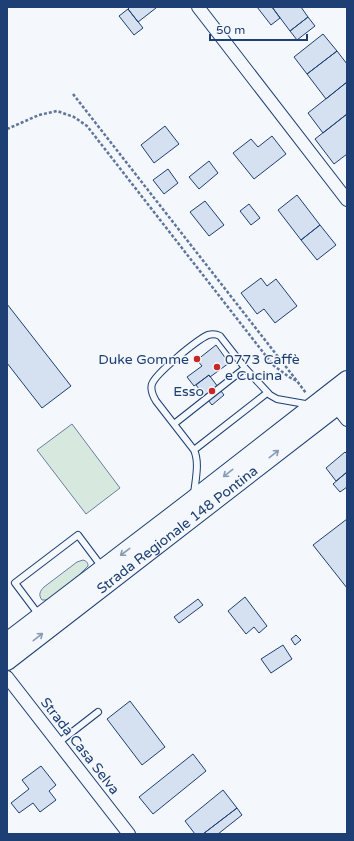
<svg xmlns="http://www.w3.org/2000/svg" width="354" height="841" viewBox="0 0 354 841" font-family="'Varela Round',sans-serif">
  <style>
    .green { fill: #d7e8df; stroke: #687fa3 }
    .building { fill: #d5e0f0; stroke: #1d3f73 }
    .lines { fill: none; stroke-linecap: round; stroke-linejoin: round }
    .lane-casing { stroke: #1d3f73; stroke-width: 8 }
    .street-casing { stroke: #1d3f73; stroke-width: 14 }
    .primary-casing { stroke: #1d3f73; stroke-width: 20 }
    .path { stroke: #5e769c; stroke-width: 2.5; stroke-dasharray: 3 2; stroke-linecap: butt }
    .lane { stroke: #f4f7fb; stroke-width: 6 }
    .street { stroke: #f4f7fb; stroke-width: 12 }
    .primary { stroke: #f4f7fb; stroke-width: 18 }
    .oneway { stroke: #889bb7 }
    .poi-dot { fill: #c62828; stroke: #f4f7fb; stroke-width: 1.5 }
    .labels { text-anchor: middle; dominant-baseline: central; stroke-width: 3; stroke-linejoin: round; paint-order: stroke }
    .poi-label { font-size: 14px; fill: #1d3f73; stroke: #f4f7fb; text-anchor: end }
    .street-label { font-size: 14px; fill: #1d3f73; stroke: #f4f7fb }
  </style>
  <rect width="100%" height="100%" fill="#f4f7fb"/>
  <path class="green" d="M72,424L120,488L86,514L37,450Z
    M83,560C86,561 88,562 88,566L79,575L49,599L45,600H42C38,595 40,591 44,587L77,562Z"/>
  <path class="building" d="M130,7H155L156,8L138,22L128,9Z
    M257,7H272L280,18L271,25Z
    M272,7H301L308,17L290,31Z
    M128,9L143,28L134,35L119,16Z
    M308,17L315,26L297,40L290,31Z
    M323,34L337,51L307,74L294,57Z
    M337,51L347,64V82L326,99L307,74Z
    M347,82V114L323,133L308,113Z
    M347,114V154L334,164L315,139Z
    M165,126L179,144L154,163L141,145Z
    M272,136L286,154L254,179L233,153L251,139L258,147Z
    M209,161L218,173L199,189L189,177Z
    M168,169L178,183L164,194L153,180Z
    M297,195L320,225L301,240L278,210Z
    M205,201L224,225L209,236L190,212Z
    M249,204L260,218L251,225L240,211Z
    M320,225L336,245L317,260L301,240Z
    M261,278L267,286L276,279L297,306L275,323L264,309L257,314L241,293Z
    M7,304L71,386L42,408L7,363Z
    M216,345L229,363L210,377L209,375L194,386L187,377L202,366L197,360Z
    M209,375L224,395L212,405L196,385Z
    M345,452L347,454V472L336,481L326,468Z
    M347,472V487L340,492L333,484Z
    M347,519V588L313,545Z
    M245,597L267,626L259,633L254,627L246,634L228,611Z
    M198,599L203,605L179,623L174,617Z
    M296,635L301,640L295,645L291,639Z
    M283,645L292,659L271,673L261,659Z
    M130,701L165,747L142,765L107,719Z
    M193,754L206,771L153,814L139,797Z
    M41,766L56,785L49,791L56,800L40,812L33,803L19,813L11,803L29,789L22,780Z
    M223,790L237,808L203,834H195L185,821Z
    M237,808L242,815L218,834H203Z"/>
  <g class="lines">
    <g class="lane-casing">
      <path id="lane" d="M174,424L245,368
        M194,450L267,393
        M194,495C195,481 200,463 194,450L156,401C153,396 150,390 152,384C156,373 197,340 208,335C212,334 216,334 220,336L245,368L270,395L277,399L311,405
        M39,615L15,583L78,535L102,567
        M58,743L98,712"/>
    </g>
    <g class="street-casing">
      <path id="street" d="M198,7L347,200
        M336,406L347,420
        M7,677L129,834"/>
    </g>
    <g class="primary-casing">
      <g id="primary">
        <path d="M7,642L193,500L347,380"/>
        <path id="s1" d="M7,661L347,398"/>
      </g>
    </g>
    <path class="path" d="M73,94L297,381L306,393
      M7,129L39,115L57,111L74,117L87,126L273,365L289,377L297,381"/>
    <use href="#lane" class="lane"/>
    <use href="#street" class="street"/>
    <use href="#primary" class="primary"/>
  </g>
  <defs><path id="oneway-shaft" d="M-6 0H5M1.5-3L5.5 0L1.5 3" fill="none" stroke-width="1.6" stroke-linecap="round" stroke-linejoin="round"/></defs>
  <g class="oneway">
    <use href="#oneway-shaft" transform="translate(274 454) rotate(-38)"/>
    <use href="#oneway-shaft" transform="translate(228 473) rotate(142)"/>
    <use href="#oneway-shaft" transform="translate(125 552) rotate(143)"/>
    <use href="#oneway-shaft" transform="translate(38 637) rotate(-38)"/>
  </g>
  <g class="poi-dot">
    <circle cx="197" cy="359" r="4"/>
    <circle cx="217" cy="367" r="4"/>
    <circle cx="212" cy="391" r="4"/>
  </g>
  <g class="labels">
    <g class="poi-label">
      <text x="189" y="359">Duke Gomme</text>
      <text x="225" y="359" text-anchor="start">0773 Caffè<tspan x="225" dy="16">e Cucina</tspan></text>
      <text x="204" y="391">Esso</text>
    </g>
    <g class="street-label">
      <text stroke="none"><textPath href="#s1" startOffset="215">Strada Regionale 148 Pontina</textPath></text>
      <text transform="translate(80 746) rotate(52)">Strada Casa Selva</text>
    </g>
  </g>
  <rect width="354" height="841" fill="none" stroke="#1d3f73" stroke-width="16"/>
  <path d="M210 34v6h97v-6" fill="none" stroke="#1d3f73" stroke-width="2"/>
  <text x="216" y="34" font-size="12" fill="#1d3f73" stroke="#f4f7fb" stroke-width="3" paint-order="stroke">50 m</text>
</svg>
